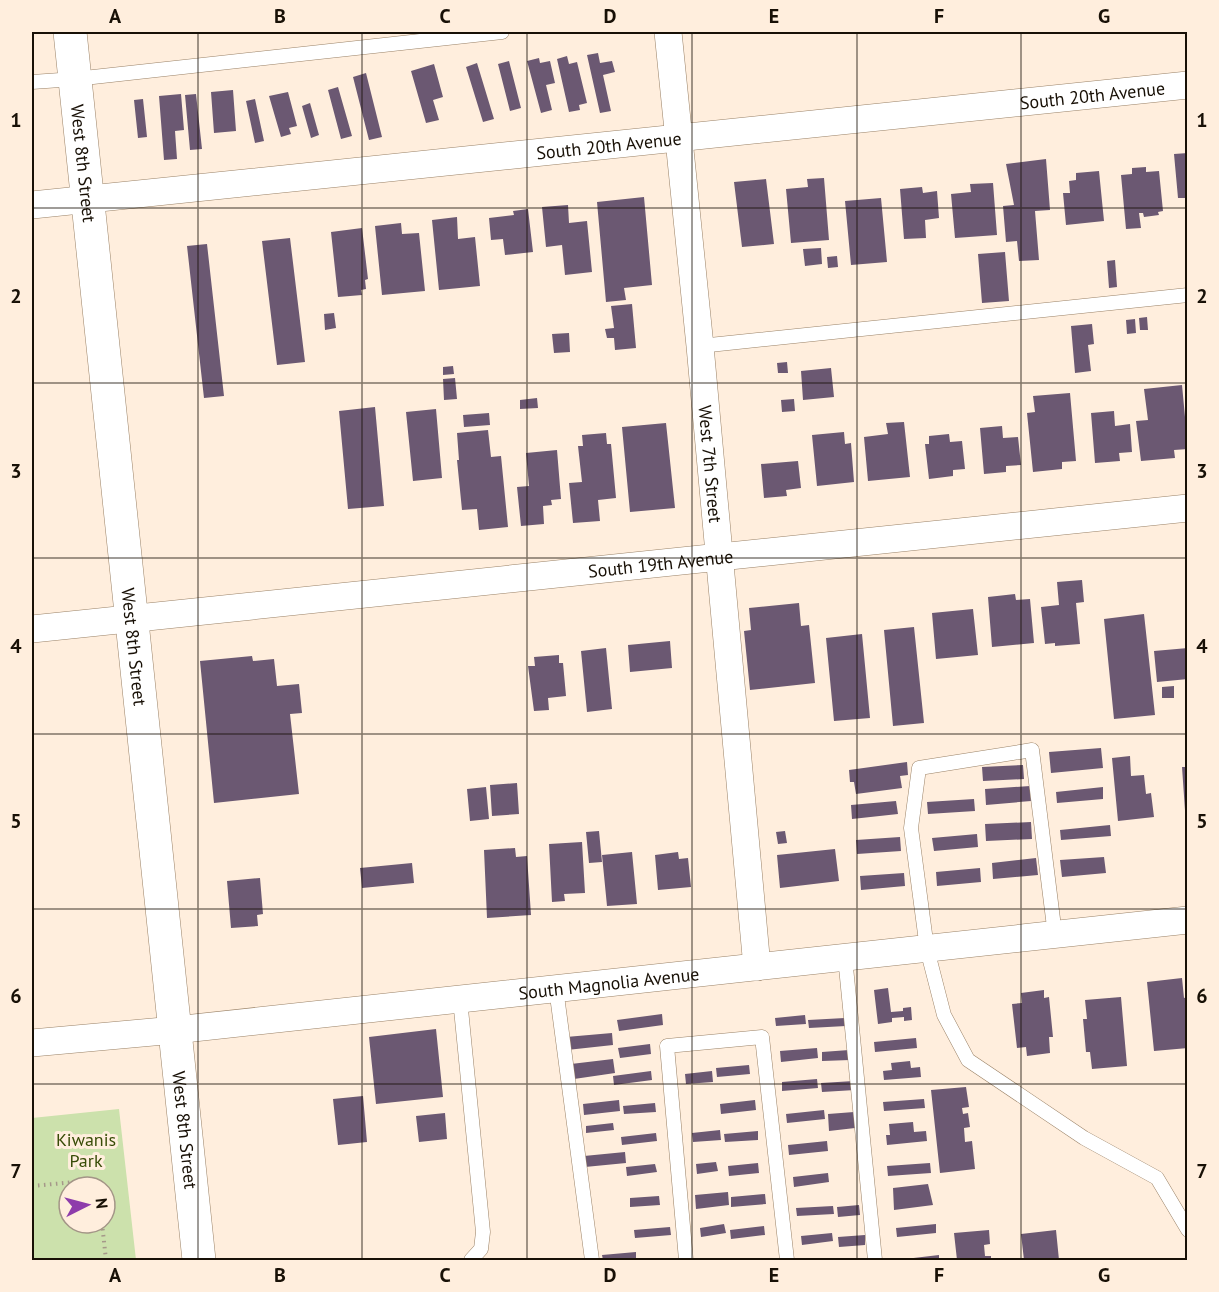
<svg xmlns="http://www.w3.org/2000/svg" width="1219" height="1292" viewBox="0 0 1219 1292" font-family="'PT Sans',sans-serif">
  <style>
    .green { fill: #cce1ac; fill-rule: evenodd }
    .building { fill: #6b5872 }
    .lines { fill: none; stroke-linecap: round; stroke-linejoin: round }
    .service-casing { stroke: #9a8267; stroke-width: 15 }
    .minor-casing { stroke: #9a8267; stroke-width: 28 }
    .secondary-casing { stroke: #9a8267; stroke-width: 34 }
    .path { stroke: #a59889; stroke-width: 4; stroke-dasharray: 1.5 4.5; stroke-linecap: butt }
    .service { stroke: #fff; stroke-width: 14 }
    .minor { stroke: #fff; stroke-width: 27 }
    .secondary { stroke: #fff; stroke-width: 33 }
    .grid { fill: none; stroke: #181006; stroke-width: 1.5; stroke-opacity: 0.55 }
    .labels { text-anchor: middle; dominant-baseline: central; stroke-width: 6; stroke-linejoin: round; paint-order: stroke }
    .street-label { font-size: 18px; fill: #181006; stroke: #fed }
    .park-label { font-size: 18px; fill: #384c07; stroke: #fed }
    .neatline { fill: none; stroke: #181006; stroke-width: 2 }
    .grid-label { font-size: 20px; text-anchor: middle; font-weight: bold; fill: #181006 }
  </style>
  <rect width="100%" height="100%" fill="#fed"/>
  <path class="green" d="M119,1109L136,1260H32V1118ZM69,1187H105V1223H69Z"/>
  <path class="building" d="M598,53L600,63L612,61L615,72L603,75L611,111L600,113L587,55Z
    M567,56L569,64L577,62L587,103L579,105L580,110L569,112L557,59Z
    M539,58L540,63L550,61L555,83L546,85L552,110L541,113L527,61Z
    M509,61L521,108L510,111L498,64Z
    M477,63L494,119L483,122L466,67Z
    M434,64L443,97L433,100L439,120L426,123L411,71Z
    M366,73L382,137L369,140L353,77Z
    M338,87L352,136L341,139L328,90Z
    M233,90L236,131L214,133L211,92Z
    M288,92L297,126L289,128L291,134L281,137L269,96Z
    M181,94L184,130L175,131L177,159L164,160L159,96Z
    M196,94L202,149L190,150L185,95Z
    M143,99L147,137L138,138L134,100Z
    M255,99L264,141L255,143L246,101Z
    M310,103L319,135L311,138L302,106Z
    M1188,153V198H1178L1174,154Z
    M1046,159L1050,210L1035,211L1039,260L1019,261L1017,241L1006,242L1003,206L1014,205L1006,164Z
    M1146,167V172L1159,171L1163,211L1158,212L1159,215L1144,217L1143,213H1139L1141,228L1126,229L1121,175L1132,174V168Z
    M1099,171L1104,221L1066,225L1063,193H1070L1069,181L1076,180V173Z
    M824,178L829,240L791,243L786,189L808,187L807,179Z
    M766,179L774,244L742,247L734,182Z
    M993,183L997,235L955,238L951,194L971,192L970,184Z
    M922,187L923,193L937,191L939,218L925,220L926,238L904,239L900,189Z
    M644,197L652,285L624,288L626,300L606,302L597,202Z
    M881,198L887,262L851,265L845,201Z
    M568,205L569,223L587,221L592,272L565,275L562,245L546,247L542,207Z
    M528,209L533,252L505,255L503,239L491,240L489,218L514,215L513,211Z
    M457,217L458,239L475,237L480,286L439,290L432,220Z
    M401,223L402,234L419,233L425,291L382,295L375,226Z
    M362,228L368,279L365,280L366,289L361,290L362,295L338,297L331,232Z
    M290,238L305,362L277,365L262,241Z
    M207,244L224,396L204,398L187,246Z
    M821,248L822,264L805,266L803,249Z
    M1005,252L1009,301L982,303L978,254Z
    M837,256L838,267L828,268L827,257Z
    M1115,260L1117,287L1109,288L1107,261Z
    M632,304L636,348L615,350L614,338H607L605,329L614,328L611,306Z
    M334,313L336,328L325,330L324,314Z
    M1147,317L1148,330H1140L1139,318Z
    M1135,319L1136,333L1127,334L1126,320Z
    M1092,324L1094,344L1088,345L1091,371L1075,373L1071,326Z
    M569,333L570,352L554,353L552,334Z
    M787,362L788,373H778L777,363Z
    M453,366L454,374L443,375V367Z
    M831,368L834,397L803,400L801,371Z
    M455,378L457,399L444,400L443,379Z
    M1182,385L1188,449L1174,450L1175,458L1141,461L1136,421L1148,420L1144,389Z
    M1070,393L1076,461L1062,462V469L1033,472L1027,413L1035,412L1033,396Z
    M537,398L538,408L520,409V400Z
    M794,399L795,411L782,412L781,400Z
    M375,407L384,506L348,509L339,411Z
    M436,409L442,478L413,481L406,412Z
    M1114,411L1115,426L1130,424L1132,452L1119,453L1120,461L1095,463L1091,413Z
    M489,413L490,425L464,427L463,415Z
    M904,422L910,477L868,481L864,437L888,434L886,423Z
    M666,423L675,508L630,512L622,427Z
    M1002,426L1003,438L1018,437L1021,465L1006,466V472L984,474L980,428Z
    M488,430L491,457L501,456L508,527L479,530L477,509L462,510L457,460H459L457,433Z
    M844,432L845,444L851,443L854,482L817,486L812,435Z
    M606,433L607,444H611L616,498L598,500L600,521L573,523L569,483L582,482L578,446H583L582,435Z
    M949,434L950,442L962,441L965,469L953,470V476L929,479L925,444H929V436Z
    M557,450L561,499L551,500L552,505L543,506L544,524L521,526L517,487L529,486L526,453Z
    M798,461L801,488L786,490L787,496L764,498L761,464Z
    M1082,580L1084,602L1076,603L1080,644L1055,646V643L1045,644L1041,607L1059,605L1057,582Z
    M1015,594L1016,600L1030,599L1034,643L992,647L988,597Z
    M799,603L801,626L809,625L815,683L750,690L744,631L751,630L749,608Z
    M973,609L978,655L936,659L932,613Z
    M1144,614L1155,715L1114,719L1104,619Z
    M914,627L924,723L893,726L884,630Z
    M862,634L870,718L834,721L826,638Z
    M670,641L672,668L630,672L628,645Z
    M606,648L612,709L587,712L581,651Z
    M1188,648V679L1157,682L1154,651Z
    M559,655V663H563L566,696L548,698L549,710L534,711L528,666H535L534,657Z
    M252,656L253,661L274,659L277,686L299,684L302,713L290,714L299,794L214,803L200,661Z
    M1174,686V698H1162V687Z
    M1101,748L1103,768L1051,773L1049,752Z
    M1130,756L1131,776L1144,775L1146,794L1151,793L1154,817L1118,821L1112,758Z
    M907,762L908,775L900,776L902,788L856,794L854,782H850L849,770Z
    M1023,765L1024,779L983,781L982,767Z
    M1182,767H1188V825H1186Z
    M517,783L519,814L492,816L490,785Z
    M1030,786L1031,801L986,805L985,789Z
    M486,787L489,819L470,821L467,789Z
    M1103,787V799L1057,803L1056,792Z
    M974,799L975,811L928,814L927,802Z
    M896,801L898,814L852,819L851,805Z
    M1031,822L1032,839L986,841L985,824Z
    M1110,825L1111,836L1061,840L1060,830Z
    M599,831L602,862L589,863L586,832Z
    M785,831L787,843L778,844L776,832Z
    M977,834L978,847L934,851L932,838Z
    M900,837L901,851L857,854L856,840Z
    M582,842L585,893L564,894L565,901L552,902L549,844Z
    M515,848L516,857L527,856L531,915L487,918L484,850Z
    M835,849L839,881L780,888L777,855Z
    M632,852L637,904L607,906L602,855Z
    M678,852L679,859L688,858L691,887L658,890L655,855Z
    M1104,857L1106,873L1062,877L1060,860Z
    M1036,858L1038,875L993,879L992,863Z
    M412,863L414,883L362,888L360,868Z
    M980,868L981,882L937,886L936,872Z
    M904,873L905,886L861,890L860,876Z
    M260,878L263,914L257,915L258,926L231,928L227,881Z
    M1182,978L1184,998L1187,997L1188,1000V1048L1154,1051L1147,982Z
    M888,988L891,1012L903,1011V1008L911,1007L912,1020L904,1021V1017L892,1018V1022L878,1024L874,990Z
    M1044,990V998L1049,997L1053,1037H1049L1050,1053L1027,1056L1026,1047L1017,1048L1012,1004L1022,1003L1021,993Z
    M1121,997L1127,1066L1092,1069L1090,1052H1086L1083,1019H1087L1085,1000Z
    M662,1014L663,1025L619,1031L617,1020Z
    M805,1015L806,1024L776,1026L775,1018Z
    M845,1018L846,1026L809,1028L808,1020Z
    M436,1029L443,1097L376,1104L369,1037Z
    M612,1033L613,1045L567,1050L566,1037Z
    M916,1038L917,1048L875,1052L874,1042Z
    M650,1044L651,1054L620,1058L618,1048Z
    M817,1048L818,1058L781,1062L780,1051Z
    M849,1050L850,1060L822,1061V1052Z
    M613,1059L615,1073L574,1079L571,1064Z
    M910,1061L911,1068L920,1067L921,1077L884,1080L883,1071L892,1070L891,1063Z
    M749,1065L750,1074L717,1077L716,1068Z
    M651,1071L652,1080L614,1085L613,1076Z
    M712,1071L713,1082L686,1084L685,1074Z
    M817,1079L818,1088L782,1091V1082Z
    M854,1081L855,1090L822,1092L821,1083Z
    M966,1087L969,1107L962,1108L963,1114L968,1113L970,1127L964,1128L965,1142L972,1141L975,1169L940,1173L931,1090Z
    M363,1096L367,1142L338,1145L333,1099Z
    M924,1099L925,1108L884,1111L883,1102Z
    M619,1100L620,1111L584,1115L583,1104Z
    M755,1100L756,1110L721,1114L720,1104Z
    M655,1103L656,1112L624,1114L623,1106Z
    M824,1110L825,1119L787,1123L786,1114Z
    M854,1112L855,1128L829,1131L828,1114Z
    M445,1113L447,1139L419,1142L416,1116Z
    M913,1122L914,1132L926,1131L927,1141L887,1145L886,1135H890L889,1124Z
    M613,1123L614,1130L586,1133V1126Z
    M720,1130L721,1140L693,1142L692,1133Z
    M758,1131V1140L725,1142L724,1134Z
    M656,1133L657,1141L622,1145L621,1137Z
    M827,1141L828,1151L789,1155L788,1145Z
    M625,1152L626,1163L585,1167L584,1156Z
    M716,1162L718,1171L697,1174L696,1164Z
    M758,1163L759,1173L729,1176L728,1166Z
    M930,1163L931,1173L888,1176L887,1166Z
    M655,1164L657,1172L627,1176L626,1167Z
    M828,1173L829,1182L794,1187L793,1177Z
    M928,1184L933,1205L894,1210L893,1188Z
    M728,1192L729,1205L696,1209L695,1195Z
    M765,1194L766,1204L731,1207V1197Z
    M659,1196L660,1205L630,1207V1198Z
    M859,1205L860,1215L838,1217L837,1207Z
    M833,1206L834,1214L797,1216L796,1208Z
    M724,1224L726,1233L701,1237L700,1228Z
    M936,1224V1233L897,1237L896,1228Z
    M764,1226L765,1235L731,1239L730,1230Z
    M670,1227L671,1235L635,1238L634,1230Z
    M989,1230L990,1244L984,1245L985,1256H991V1260H957L954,1233Z
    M1056,1230L1059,1260H1024L1021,1234Z
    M832,1233L833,1241L802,1245L801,1236Z
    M865,1235V1245L839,1247L838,1237Z
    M636,1252V1260H603L602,1255Z
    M939,1255V1260H905V1259Z"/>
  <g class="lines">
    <g class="service-casing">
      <path id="service" d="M32,82L75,79L502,32
        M700,346L1188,295
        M1055,935L1032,750L919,768L911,828L927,949L944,1015L968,1060L1084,1138L1157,1178L1188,1230
        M845,957L875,1260
        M556,988L592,1260
        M460,999L483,1232L481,1249L471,1260
        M686,1260L667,1046L762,1037L787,1260"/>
    </g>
    <g class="minor-casing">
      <g id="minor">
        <path id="s1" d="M668,32L700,346L757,967"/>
        <path id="s2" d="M32,205L1188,85"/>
        <path id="s3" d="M32,629L1188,508"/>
        <path id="s4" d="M32,1043L175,1030L1188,920"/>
      </g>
    </g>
    <g class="secondary-casing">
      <g id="secondary">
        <path id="s5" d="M70,32L199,1260"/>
      </g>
    </g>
    <path class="path" d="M32,1186L97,1180L98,1187
      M102,1223L106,1260"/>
    <use href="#service" class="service"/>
    <use href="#minor" class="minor"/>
    <use href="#secondary" class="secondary"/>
  </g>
  <path class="grid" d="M198,32V1260M362,32V1260M527,32V1260M692,32V1260M857,32V1260M1021,32V1260M32,208H1188M32,383H1188M32,558H1188M32,734H1188M32,909H1188M32,1084H1188"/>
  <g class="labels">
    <g class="street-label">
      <text stroke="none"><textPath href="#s2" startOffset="1066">South 20th Avenue</textPath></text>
      <text stroke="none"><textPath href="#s2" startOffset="580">South 20th Avenue</textPath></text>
      <text stroke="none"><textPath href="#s5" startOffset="132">West 8th Street</textPath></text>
      <text stroke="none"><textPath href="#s1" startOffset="434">West 7th Street</textPath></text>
      <text stroke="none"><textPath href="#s3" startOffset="632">South 19th Avenue</textPath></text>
      <text stroke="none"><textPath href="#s5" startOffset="618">West 8th Street</textPath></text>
      <text stroke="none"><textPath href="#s4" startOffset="580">South Magnolia Avenue</textPath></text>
      <text stroke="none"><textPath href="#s5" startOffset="1104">West 8th Street</textPath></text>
    </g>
    <g class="park-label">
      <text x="86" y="1139">Kiwanis<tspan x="86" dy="21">Park</tspan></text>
    </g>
  </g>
  <rect width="1219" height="1292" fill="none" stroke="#ffeedd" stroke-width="66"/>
  <g transform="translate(87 1205) rotate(84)"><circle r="28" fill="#ffeedd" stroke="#a39587" stroke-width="1.5"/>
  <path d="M0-4.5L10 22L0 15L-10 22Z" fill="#8e3cab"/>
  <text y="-9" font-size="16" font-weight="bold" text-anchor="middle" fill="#181006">N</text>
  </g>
  <rect x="33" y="33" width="1153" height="1226" class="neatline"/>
  <g class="grid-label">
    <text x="115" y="23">A</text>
    <text x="280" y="23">B</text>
    <text x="445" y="23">C</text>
    <text x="610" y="23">D</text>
    <text x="774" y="23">E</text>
    <text x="939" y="23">F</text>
    <text x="1104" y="23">G</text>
    <text x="16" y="127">1</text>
    <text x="1202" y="127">1</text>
    <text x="16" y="303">2</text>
    <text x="1202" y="303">2</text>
    <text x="16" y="478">3</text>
    <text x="1202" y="478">3</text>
    <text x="16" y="653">4</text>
    <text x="1202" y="653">4</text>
    <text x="16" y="828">5</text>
    <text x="1202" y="828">5</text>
    <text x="16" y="1003">6</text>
    <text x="1202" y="1003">6</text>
    <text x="16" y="1178">7</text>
    <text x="1202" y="1178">7</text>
    <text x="115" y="1282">A</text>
    <text x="280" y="1282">B</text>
    <text x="445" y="1282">C</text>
    <text x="610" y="1282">D</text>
    <text x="774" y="1282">E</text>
    <text x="939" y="1282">F</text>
    <text x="1104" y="1282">G</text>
  </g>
</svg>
